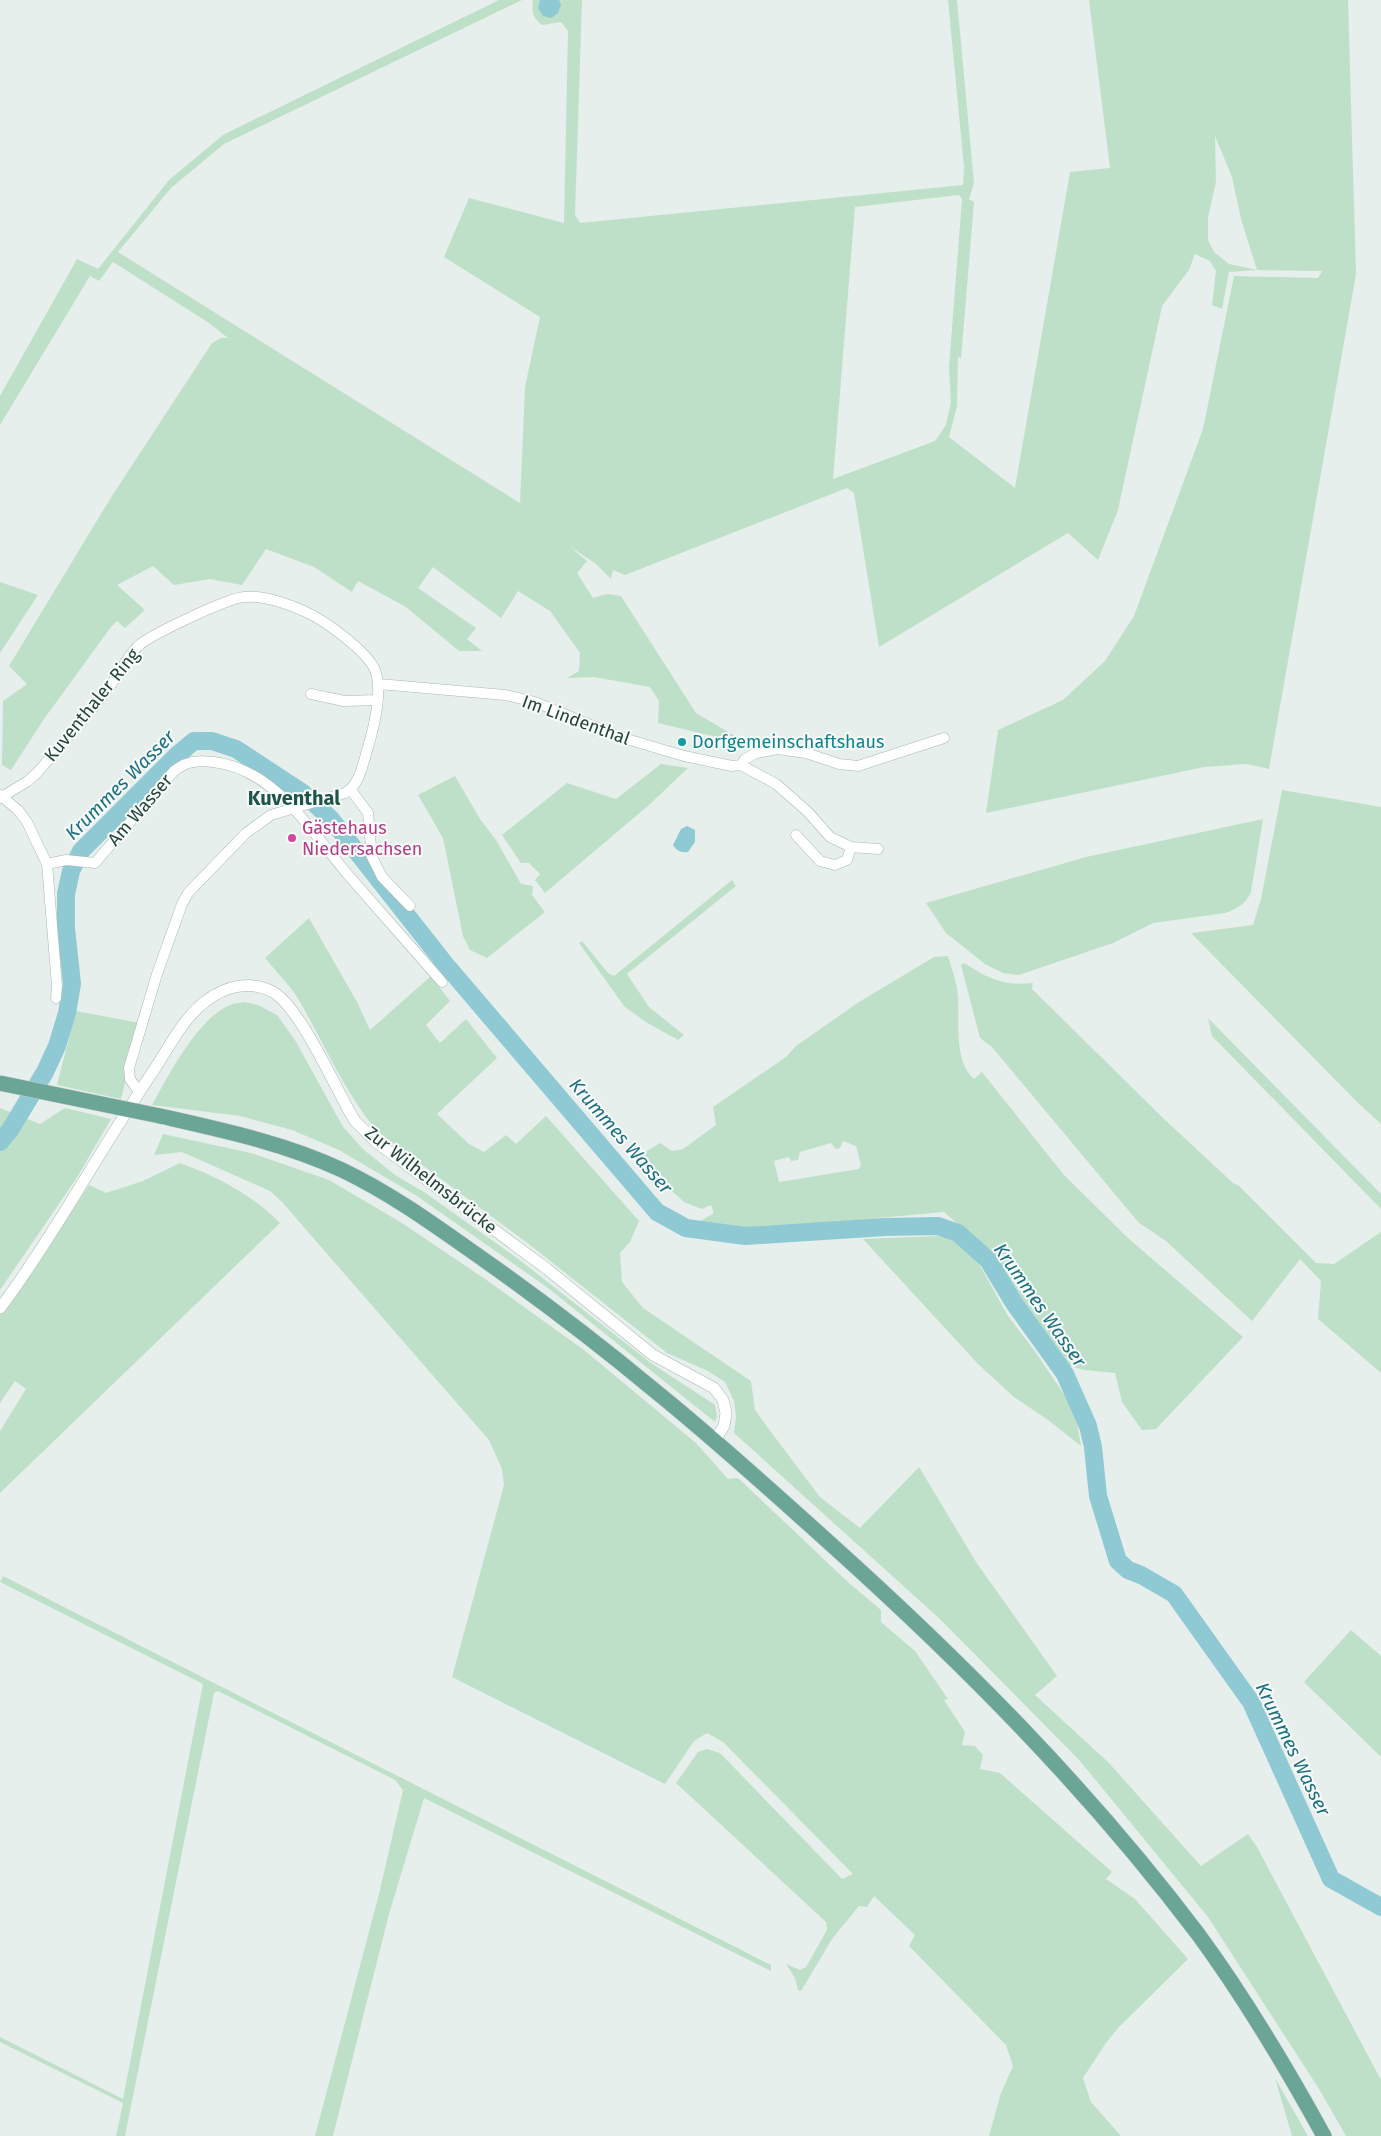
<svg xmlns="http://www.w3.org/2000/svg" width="1381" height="2136" viewBox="0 0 1381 2136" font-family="'Fira Sans',sans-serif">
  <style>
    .green { fill: #bfe0c8; fill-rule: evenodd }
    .water { fill: #8ec9d4 }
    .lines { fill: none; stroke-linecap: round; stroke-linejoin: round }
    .river { stroke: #8ec9d4; stroke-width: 18 }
    .minor-casing { stroke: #a8b8b2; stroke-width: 11 }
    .tertiary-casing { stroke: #a8b8b2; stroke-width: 12 }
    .primary-casing { stroke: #c2cac8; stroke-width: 16 }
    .minor { stroke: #fff; stroke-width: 10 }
    .tertiary { stroke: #fff; stroke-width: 11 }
    .primary { stroke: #6aa596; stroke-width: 15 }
    .primary-bridge-casing { stroke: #c2cac8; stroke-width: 16; stroke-linecap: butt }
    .primary-bridge { stroke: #6aa596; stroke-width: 15 }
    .culture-dot { fill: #0f9aa8; stroke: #f7fbf9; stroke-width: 2 }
    .hotel-dot { fill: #d1479c; stroke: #f7fbf9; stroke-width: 2 }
    .labels { text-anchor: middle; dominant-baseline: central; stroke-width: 4; stroke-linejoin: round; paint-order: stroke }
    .street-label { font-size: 18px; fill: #24423a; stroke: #f7fbf9 }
    .culture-label { font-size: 18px; fill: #0d838f; stroke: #f7fbf9; text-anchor: start }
    .hotel-label { font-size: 18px; fill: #b23c85; stroke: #f7fbf9; text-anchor: start }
    .water-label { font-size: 19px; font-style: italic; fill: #1c6f80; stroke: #f7fbf9 }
    .quarter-label { font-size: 20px; font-weight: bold; fill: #1f5548; stroke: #f7fbf9 }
  </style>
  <rect width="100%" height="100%" fill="#e6efeb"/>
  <path class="green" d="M499,0H522L224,144L171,188L118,252L520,503L525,387L540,317L444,257L469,198L564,223L568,31L561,22L542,25C532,17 532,12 533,0H582L575,215L580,223L963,185L964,167L948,0H957L974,183L969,199L974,202L961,359L958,356L957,406L949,437L1015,488L1070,172L1110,168L1089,0H1348L1356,274L1269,769L1247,764L1204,767L986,813L998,730L1063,700L1105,661L1134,616L1203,429L1234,276L1318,278L1322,271L1257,270L1229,272L1222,309L1212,305L1216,271L1210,261L1195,254L1189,270L1162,306L1118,510L1098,560L1068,533L879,647L854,493L847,488L625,575L613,570L611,579L596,564L569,546L587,561L577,573L593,598L607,594L621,596L696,713L735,736L729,740L658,723L659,701L650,687L594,677L567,678L579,671L580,653L550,611L518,591L501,618L433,567L418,588L476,628L467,639L482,651H459L406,607L358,581L352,592L314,567L266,549L242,585L210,579L174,585L153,566L117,585L145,610L125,628L117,621L111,627L44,719L11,770L2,765L3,701L27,684L9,666L110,499L212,343L221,338H228L209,323L113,262L99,281L90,276L0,425V396L77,259L98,269L169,180L223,135ZM1215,136L1232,177L1241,219L1257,270L1229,264L1214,252L1208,240V217L1216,182ZM959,195L962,199L949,367L951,402L946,425L935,441L833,479L855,207Z
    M0,582L38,595L0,653Z
    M661,764L688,768L649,805L545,893L535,880L540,874L529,863H521L502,835L567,783L616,799Z
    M455,776L480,819L496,840L521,884L533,886L532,895L545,912L487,958L470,950L463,936L443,838L418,795Z
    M1282,790L1381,807V1124L1357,1102L1191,933L1253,925L1261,899Z
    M1263,819L1251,892C1246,904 1237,909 1225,913L1153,923L1113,943L1019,975L1003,973L985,964L946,933L926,903L1086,857Z
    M732,880L736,886L627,974L649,1007L684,1035L678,1040L644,1021L624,1006L579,943L582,941L608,973L614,976Z
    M309,918L357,1002L370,1030L431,976L450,1001L426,1025L440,1043L466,1019L497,1058L437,1114L469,1144L484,1152L506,1135L516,1144L546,1116L639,1221L630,1242L620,1253L622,1282L643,1308L751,1381L755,1410L768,1428L820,1497L860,1528L919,1467L976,1562L1057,1676L1035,1695L1108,1762L1201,1866L1248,1834L1257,1847L1381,2080V2136H1346L1319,2089L1208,1917L1080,1761L941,1620L734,1433L736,1417L734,1401L725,1382L708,1371L667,1353L530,1245L378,1132C344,1092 325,1045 299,1000C290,985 276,972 265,958Z
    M948,956C952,970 957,982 958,997C960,1022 953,1060 974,1079L982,1072L1064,1175L1128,1238L1243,1337L1156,1429L1142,1430L1122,1402L1115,1373L1084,1370L1067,1365L1022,1302L989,1251L944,1212L769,1228L710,1226L699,1222L714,1213L711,1205L702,1209L684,1202L635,1158L660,1143L672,1151L683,1149L716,1125L713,1107L786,1057L796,1046L859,1002L934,957ZM843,1141L856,1146L861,1165L859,1169L779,1182L774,1161L789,1157L791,1161L798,1160L800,1152L831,1143L836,1149L840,1148Z
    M964,963C989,979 1003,986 1033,983L1032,989L1163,1118L1233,1183L1238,1185L1316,1263L1334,1264L1381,1232V1373L1318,1319L1321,1281L1300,1259L1252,1321L1166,1241L1139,1223L992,1047L980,1038L961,965Z
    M245,1002L258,1005L277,1015L295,1040L343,1127L364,1150L395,1175L424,1192L517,1258L651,1363L715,1405L717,1416L715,1422L548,1288L417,1196L339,1150L292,1130L240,1116L152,1105C168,1076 198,1018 230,1005C235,1003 240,1003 245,1002Z
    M76,1011L140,1023L121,1099L57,1085Z
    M1208,1018L1381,1194V1209L1212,1036Z
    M0,1108L40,1124L65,1108L111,1119L76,1179L0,1290Z
    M163,1134L251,1153L329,1180L402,1223L488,1281L584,1350L696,1443L728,1479L738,1478L849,1583L881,1610V1622L915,1651L948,1699L944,1700L965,1732L962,1745L975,1746L983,1755L980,1769L1000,1773L1112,1872L1106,1879L1135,1899L1188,1959L1118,2028L1106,2043L1083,2078L1091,2102L1121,2136H989L1001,2093L1013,2066L1006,2045L909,1946L915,1935L874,1896L867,1907L859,1906L832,1939L801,1991L798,1990L795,1978L786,1964L800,1970L806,1967L827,1930L826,1922L676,1783L698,1752L707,1749L720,1753L842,1879L853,1874L723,1742L707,1733L694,1741L665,1784L452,1677L504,1485L502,1469L489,1440L282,1202L270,1191L182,1152L154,1155Z
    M180,1163C216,1176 253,1195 280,1223L0,1493V1431L26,1389L15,1381L0,1403V1315L21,1289L89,1185L106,1193L143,1181Z
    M938,1236L954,1238L978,1262L1008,1316L1034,1350L1070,1403L1076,1417L1081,1446L1048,1420L1014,1397L978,1364L863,1239Z
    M3,1576L771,1965V1971L424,1798L389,1914L333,2136H315L379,1894L403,1790L395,1780L218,1691L214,1693L125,2136H116L123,2103L0,2042V2037L123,2099L203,1684L0,1582Z
    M1351,1630L1381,1656V1757L1304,1682Z
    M1275,2078L1308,2136H1292Z"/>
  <path class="water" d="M540,0H559L561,5L558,13L551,18L543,16L538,8Z
    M687,826L695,830V842L688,852C681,853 677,851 673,845L681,829Z"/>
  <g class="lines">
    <path class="river" d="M0,1142L10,1130L45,1072L57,1046L67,1013L72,984L66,928V894L71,871L81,851L176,756L194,741H212L236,749L303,793L331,819L446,965L657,1212L686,1228L745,1236L885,1227L938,1226L958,1233L988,1260L1014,1303L1065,1374L1088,1426L1093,1447L1098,1496L1118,1561L1128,1570L1141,1575L1174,1594L1251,1702L1331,1879L1381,1907"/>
    <g class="minor-casing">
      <path id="minor" d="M379,684L505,695L535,702L620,737L684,756L732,766L741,765
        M311,694L344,701L377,700
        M741,765L745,759L756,753L778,749L806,753L839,764L858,766L944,738
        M741,765L776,784L808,812L830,837L851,847L878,849
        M351,790L368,813L372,857L382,877L410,906
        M0,795L18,810L27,822L47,864L57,986L56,998
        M0,798L28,781L37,773C61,745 87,716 110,686C119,674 127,657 138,646C150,635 228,598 244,597C263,595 288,604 306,612C324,620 367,651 375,670C383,690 374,727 368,747C363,763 360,785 345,793L271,815L246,833L188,893L182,904L157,974L129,1068L130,1079L139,1092
        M796,835L820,861L835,865L847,860L851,847
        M47,864L66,860L95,863L174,771C187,761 197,760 213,762C276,769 311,832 349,876C380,911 411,947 442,982"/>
    </g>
    <g class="tertiary-casing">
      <path id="tertiary" d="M0,1308C21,1281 39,1252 57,1224C89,1173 120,1120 154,1070C169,1047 184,1017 206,1001C225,986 251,980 273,992C299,1007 332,1080 348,1109L355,1121L376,1142L547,1269L653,1355L714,1388L723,1400L726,1413L724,1426L715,1440"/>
    </g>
    <g class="primary-casing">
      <path id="primary" d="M160,1116C222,1130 284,1143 342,1170C388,1192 429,1221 470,1250C533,1294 595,1341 654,1390C716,1440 774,1493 834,1547C966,1666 1090,1791 1198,1934C1245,1998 1286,2067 1324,2136"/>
    </g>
    <use href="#minor" class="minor"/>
    <use href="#tertiary" class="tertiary"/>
    <use href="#primary" class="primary"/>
    <g class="primary-bridge-casing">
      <path id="primary-bridge" d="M0,1083L160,1116"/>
    </g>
    <use href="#primary-bridge" class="primary-bridge"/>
  </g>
  <circle class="culture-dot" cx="682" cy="742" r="5"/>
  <circle class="hotel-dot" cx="292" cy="838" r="5"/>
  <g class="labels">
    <g class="street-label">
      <text transform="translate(92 705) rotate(-51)">Kuventhaler Ring</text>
      <text transform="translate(576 720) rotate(20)">Im Lindenthal</text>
      <text transform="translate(140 810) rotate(-49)">Am Wasser</text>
      <text transform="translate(431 1180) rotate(38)">Zur Wilhelmsbrücke</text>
    </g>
    <g class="culture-label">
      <text x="692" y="742">Dorfgemeinschaftshaus</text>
    </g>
    <g class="hotel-label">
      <text x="302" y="828">Gästehaus<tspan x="302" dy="21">Niedersachsen</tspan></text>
    </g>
    <g class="water-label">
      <text transform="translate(120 785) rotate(-45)">Krummes Wasser</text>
      <text transform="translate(621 1136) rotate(49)">Krummes Wasser</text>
      <text transform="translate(1040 1305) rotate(55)">Krummes Wasser</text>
      <text transform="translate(1293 1749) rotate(64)">Krummes Wasser</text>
    </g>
    <g class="quarter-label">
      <text x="294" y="798">Kuventhal</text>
    </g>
  </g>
</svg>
